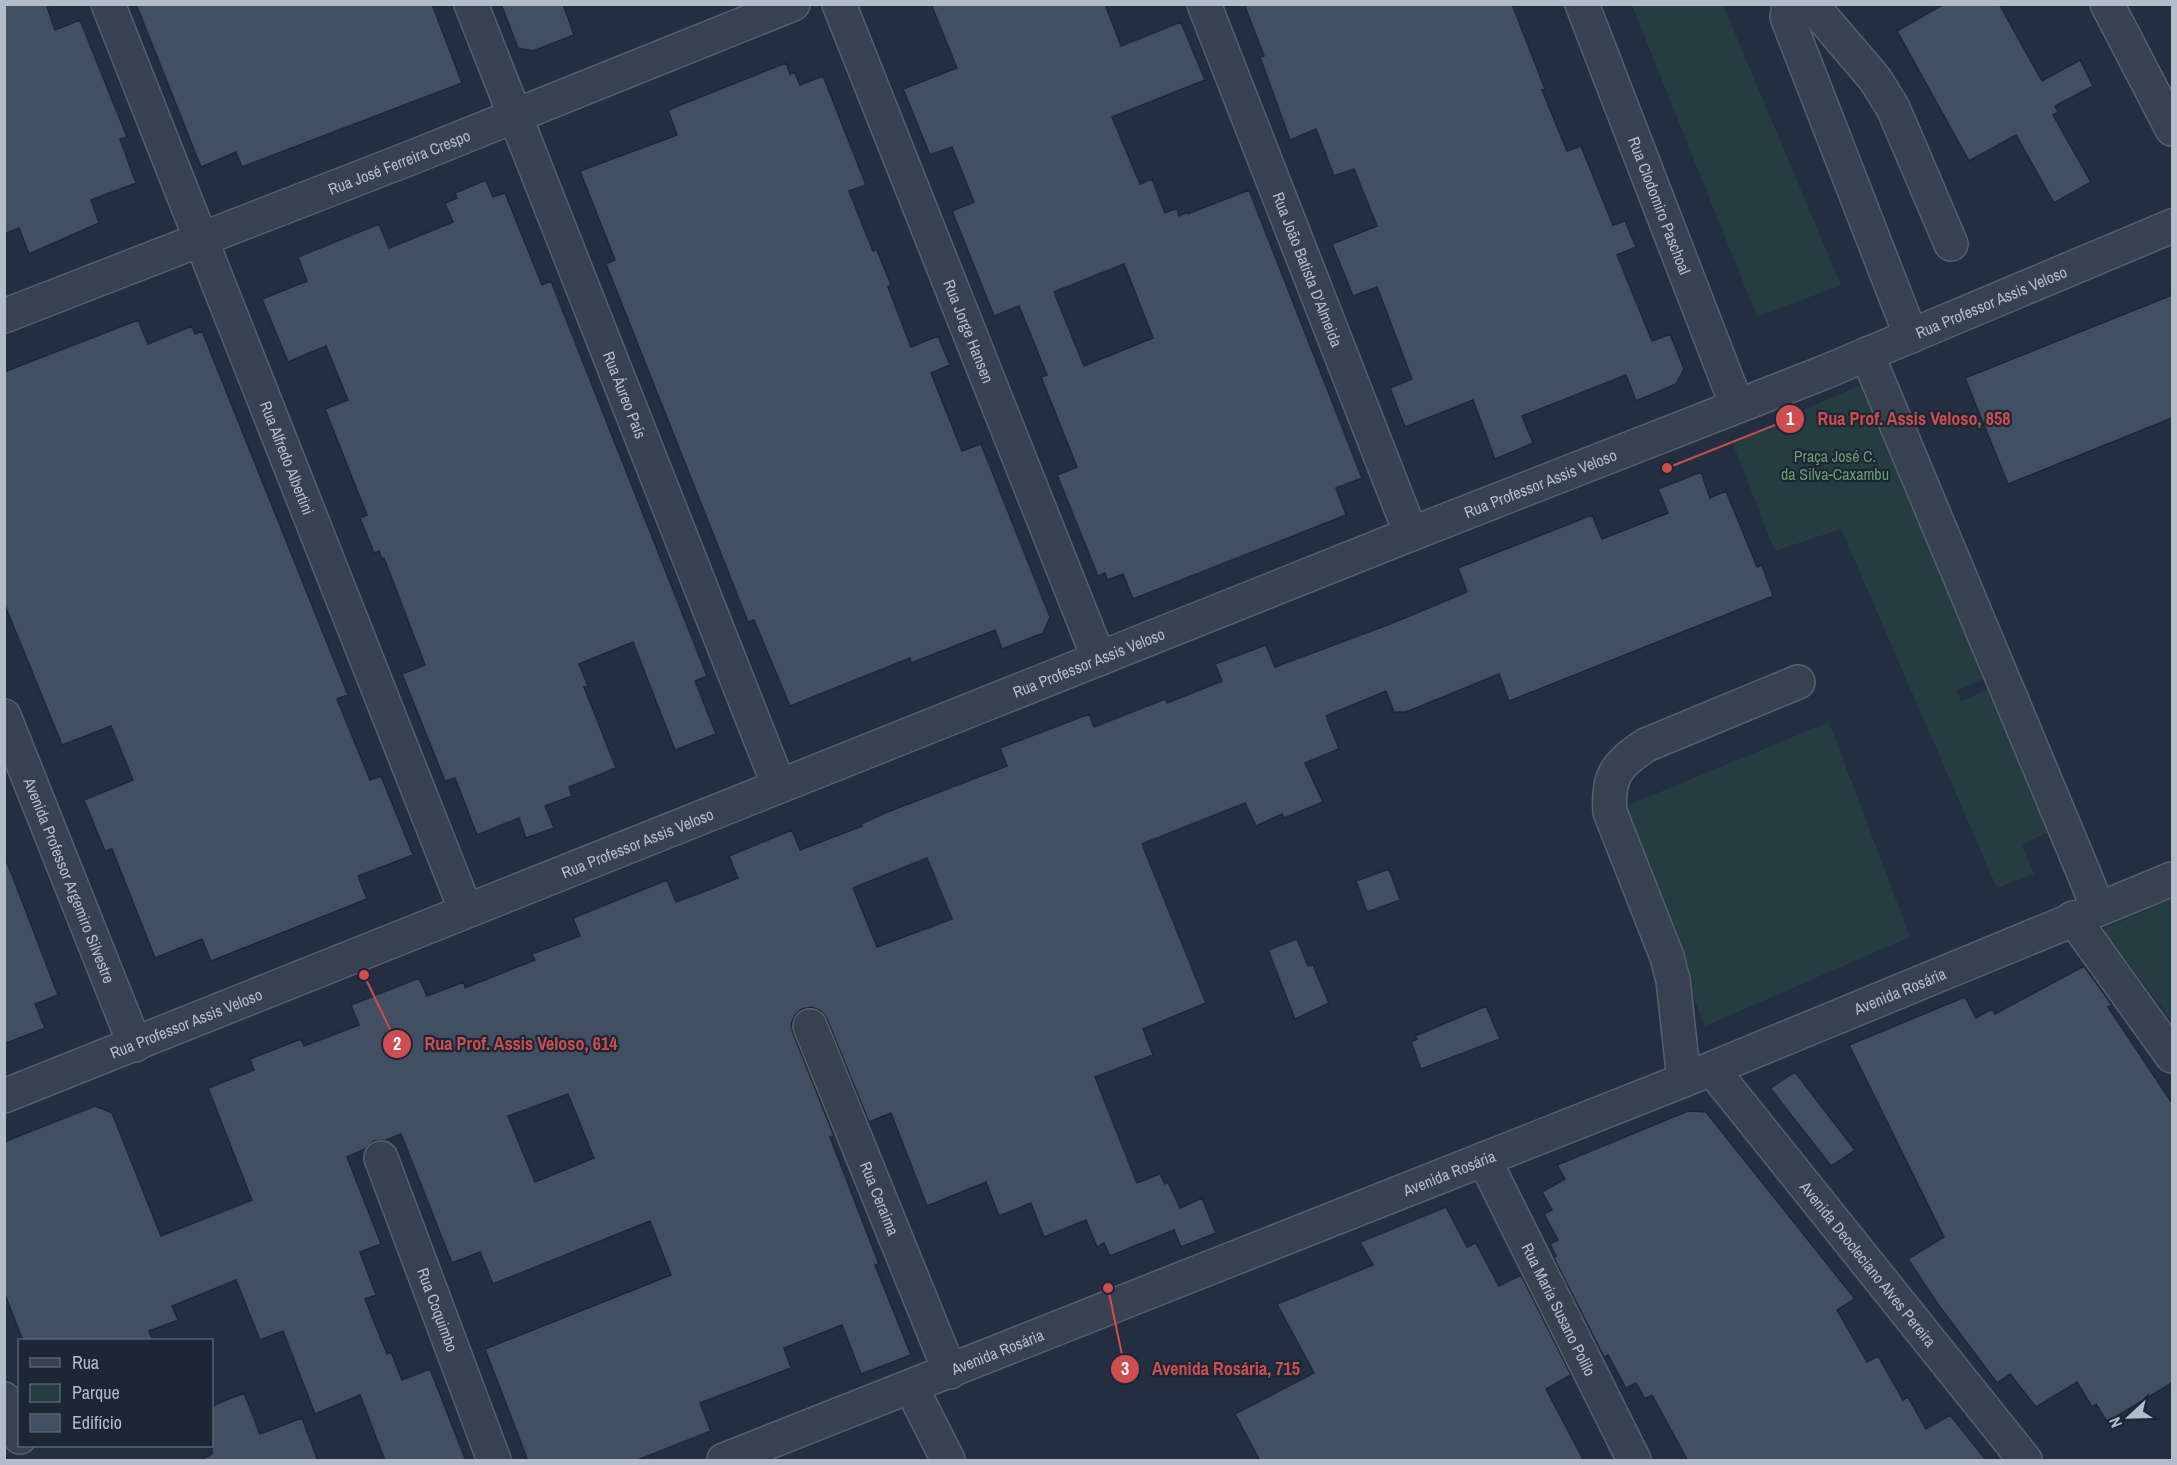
<svg xmlns="http://www.w3.org/2000/svg" width="2177" height="1465" viewBox="0 0 2177 1465" font-family="'Archivo Narrow',sans-serif">
  <style>
    .green { fill: #253d41 }
    .building { fill: #424f62; stroke: #1e2836; stroke-width: 1.5; fill-rule: evenodd }
    .lines { fill: none; stroke-linecap: round; stroke-linejoin: round }
    .minor-casing { stroke: #555f6d; stroke-width: 36 }
    .minor { stroke: #37414f; stroke-width: 33 }
    .labels { text-anchor: middle; dominant-baseline: central; stroke-width: 4.5; stroke-linejoin: round; paint-order: stroke }
    .street-label { font-size: 16px; fill: #b4bcca; stroke: #1c2634 }
    .park-label { font-size: 16px; fill: #699c75; stroke: #1c2634 }
    .leader { fill: none; stroke: #ce4d50; stroke-width: 2 }
    .callout-dot { fill: #ce4d50; stroke: #1c2634; stroke-width: 2 }
    .mark-label { font-size: 18px; text-anchor: middle; font-weight: bold; fill: #fff }
    .callout-label { font-size: 18px; text-anchor: middle; font-weight: bold; fill: #ce4d50; stroke: #1c2634; stroke-width: 4.5; stroke-linejoin: round; paint-order: stroke }
  </style>
  <rect width="100%" height="100%" fill="#232f40"/>
  <path class="green" d="M1632,5H1723L1841,285L1757,317Z
    M1867,382L1996,674L1956,690L1961,701L2022,675L2079,819L2022,844L2034,874L1997,888L1841,529L1775,551L1732,442Z
    M1829,722L1910,937L1705,1026L1619,809Z
    M2172,899V1021L2103,929Z"/>
  <path class="building" d="M4,4H46L55,30L80,20L127,137L120,139L136,183L91,200L99,223L29,254L19,228L4,234Z
    M136,4H432L462,83L242,167L236,152L201,167Z
    M501,4H563L574,35L533,51L518,48Z
    M931,4H1105L1121,46L1181,22L1205,80L1112,117L1140,184L1152,179L1165,213L1177,208L1179,216L1188,212V214L1249,190L1362,478L1336,488L1346,515L1133,599L1123,574L1107,580L1105,573L1098,576L1057,475L1077,467L1041,377L1047,375L1019,306L994,316L952,211L974,202L952,147L930,155L903,89L957,68ZM1124,264L1153,338L1084,366L1054,292Z
    M1244,4H1512L1545,89L1542,90L1567,151L1581,146L1613,225L1625,221L1636,247L1617,255L1652,341L1670,334L1684,369L1676,384L1636,401L1626,375L1522,416L1533,443L1495,459L1473,400L1405,427L1390,388L1412,379L1377,287L1353,296L1332,244L1377,226L1354,169L1334,176L1316,129L1290,140L1260,57L1264,56Z
    M1944,4H1999L2042,81L2080,60L2093,86L2055,106L2058,112L2053,115L2091,182L2054,203L2016,135L1969,161L1897,31Z
    M786,63L790,74L795,73L800,85L823,76L866,185L849,191L873,251L877,250L891,285L888,287L911,347L938,336L950,365L931,373L962,451L981,444L1050,617L1043,633L1002,649L995,630L911,663L910,658L790,706L754,620L748,622L606,264L615,260L580,171L677,135L668,110Z
    M486,180L493,197L505,193L542,285L551,281L707,676L695,681L716,734L675,750L633,642L579,664L588,686L584,687L616,768L569,787L572,796L545,806L554,828L526,838L519,818L477,835L455,778L445,781L402,674L425,665L384,558L382,559L379,551L374,553L360,518L367,515L325,409L348,400L326,346L288,362L262,299L307,281L298,257L379,224L389,248L453,222L445,203L457,198L455,193Z
    M2172,295V418L2008,484L1965,378Z
    M138,320L148,344L192,326L195,334L202,331L348,695L337,699L370,780L381,776L413,855L358,876L367,899L211,961L202,939L155,958L112,849L105,851L84,800L133,780L111,726L62,745L4,603V372Z
    M1701,472L1710,498L1726,491L1757,567L1762,565L1773,596L1509,701L1499,674L1406,712H1394L1386,691L1326,716L1339,749L1305,763L1323,802L1284,818L1282,814L1256,826L1245,803L1142,844L1206,1003L1143,1029L1153,1055L1095,1077L1137,1183L1160,1174L1165,1184L1168,1182L1180,1208L1202,1198L1216,1233L1181,1247L1174,1230L1110,1256L1104,1243L1097,1247L1086,1220L1044,1237L1031,1203L999,1216L986,1182L927,1206L891,1113L869,1122L827,1019L821,1011L812,1007L802,1009L795,1015L791,1024L793,1033L834,1136L830,1137L879,1264L875,1265L911,1355L861,1374L842,1325L784,1348L791,1368L700,1403L711,1431L635,1461H528L485,1349L671,1275L650,1221L493,1284L480,1252L452,1263L401,1134L386,1140L374,1141L365,1149L347,1157L381,1244L360,1252L376,1295L365,1299L387,1354L391,1352L402,1380L430,1369L466,1461H385L360,1395L315,1414L283,1331L260,1340L236,1280L172,1306L178,1320L149,1331L153,1341H23L4,1292V1142L95,1106L112,1113L161,1236L252,1200L208,1088L254,1070L250,1059L301,1039L304,1046L359,1025L351,1005L419,978L427,996L464,982L465,988L535,960L532,954L580,936L573,918L667,880L676,902L703,892L738,878L729,856L792,830L800,850L862,826L861,824L885,813L1007,766L1000,748L1089,714L1094,727L1165,699L1167,703L1222,681L1215,664L1266,645L1275,667L1390,624L1467,592L1458,568L1592,515L1602,539L1668,513L1658,489ZM927,858L952,919L877,947L853,888ZM568,1094L594,1158L535,1182L508,1116Z
    M7,862L58,995L35,1004L45,1028L4,1044V863Z
    M1389,869L1400,900L1367,912L1356,881Z
    M1297,939L1308,966L1313,965L1329,1003L1295,1019L1268,950Z
    M2084,966L2112,1005L2108,1007L2172,1103V1383L2107,1422L2096,1404L2092,1407L2077,1382L2036,1407L2010,1374L1997,1383L1937,1303L1908,1259L1944,1237L1849,1045L1965,997L1976,1018L1992,1009L1995,1014Z
    M1486,1006L1500,1039L1421,1069L1411,1042L1417,1039L1415,1036Z
    M1795,1072L1855,1150L1831,1166L1770,1088Z
    M1688,1111L1706,1112L1855,1299L1837,1310L1867,1362L1878,1356L1903,1400L1908,1397L1926,1429L1950,1415L1987,1461H1688L1652,1395L1645,1399L1636,1383L1626,1388L1608,1355L1604,1357L1554,1258L1556,1256L1550,1244L1558,1240L1544,1214L1552,1210L1542,1192L1565,1179L1557,1165Z
    M1446,1207L1467,1247L1476,1243L1499,1286L1521,1275L1571,1375L1546,1389L1584,1461H1260L1235,1414L1314,1373L1277,1304L1373,1265L1360,1242Z
    M244,1393L260,1434L302,1418L318,1461H199L212,1454V1406Z"/>
  <g class="lines">
    <g class="minor-casing">
      <g id="minor">
        <path id="s1" d="M108,4L466,911"/>
        <path id="s2" d="M471,4L779,786"/>
        <path id="s3" d="M839,4L1099,659"/>
        <path id="s4" d="M1204,4L1411,534"/>
        <path id="s5" d="M1582,4L1737,406"/>
        <path d="M1791,4L1788,9L1787,17L1911,336"/>
        <path d="M1811,4L1875,79L1893,108L1951,244"/>
        <path d="M2107,4L2172,129"/>
        <path id="s6" d="M4,316L413,157L793,4"/>
        <path d="M1867,354L2085,876L2098,909"/>
        <path id="s7" d="M4,716L135,1045"/>
        <path d="M2073,918L2172,1056"/>
        <path id="s8" d="M810,1026L950,1372"/>
        <path id="s9" d="M1712,1069L2025,1460"/>
        <path d="M1684,1080L1673,980L1667,957L1610,812C1607,776 1617,764 1646,745L1798,682"/>
        <path id="s10" d="M4,1096L1411,534L1825,372L2172,226"/>
        <path id="s11" d="M381,1158L494,1460"/>
        <path id="s12" d="M1484,1159L1634,1460"/>
        <path d="M911,1387L948,1460"/>
        <path d="M4,1399L20,1437"/>
        <path id="s13" d="M724,1460L1684,1080L2172,879"/>
      </g>
    </g>
    <use href="#minor" class="minor"/>
  </g>
  <g class="labels">
    <g class="street-label">
      <text stroke="none"><textPath href="#s6" startOffset="424">Rua José Ferreira Crespo</textPath></text>
      <text stroke="none"><textPath href="#s5" startOffset="216">Rua Clodomiro Paschoal</textPath></text>
      <text stroke="none"><textPath href="#s4" startOffset="285">Rua João Batista D'Almeida</textPath></text>
      <text stroke="none"><textPath href="#s10" startOffset="2140">Rua Professor Assis Veloso</textPath></text>
      <text stroke="none"><textPath href="#s3" startOffset="352">Rua Jorge Hansen</textPath></text>
      <text stroke="none"><textPath href="#s2" startOffset="420">Rua Áureo País</textPath></text>
      <text stroke="none"><textPath href="#s1" startOffset="488">Rua Alfredo Albertini</textPath></text>
      <text stroke="none"><textPath href="#s10" startOffset="1654">Rua Professor Assis Veloso</textPath></text>
      <text stroke="none"><textPath href="#s10" startOffset="1168">Rua Professor Assis Veloso</textPath></text>
      <text stroke="none"><textPath href="#s10" startOffset="682">Rua Professor Assis Veloso</textPath></text>
      <text stroke="none"><textPath href="#s7" startOffset="177">Avenida Professor Argemiro Silvestre</textPath></text>
      <text stroke="none"><textPath href="#s13" startOffset="1266">Avenida Rosária</textPath></text>
      <text stroke="none"><textPath href="#s10" startOffset="196">Rua Professor Assis Veloso</textPath></text>
      <text stroke="none"><textPath href="#s13" startOffset="780">Avenida Rosária</textPath></text>
      <text stroke="none"><textPath href="#s8" startOffset="186">Rua Ceraima</textPath></text>
      <text stroke="none"><textPath href="#s9" startOffset="250">Avenida Deocleciano Alves Pereira</textPath></text>
      <text stroke="none"><textPath href="#s11" startOffset="162">Rua Coquimbo</textPath></text>
      <text stroke="none"><textPath href="#s12" startOffset="168">Rua Maria Susano Polilo</textPath></text>
      <text stroke="none"><textPath href="#s13" startOffset="294">Avenida Rosária</textPath></text>
    </g>
    <g class="park-label">
      <text x="1835" y="456">Praça José C.<tspan x="1835" dy="18">da Silva-Caxambu</tspan></text>
    </g>
  </g>
  <path class="leader" d="M1667 468L1790 419M364 975L397 1044M1108 1288L1125 1369"/>
  <g class="callout-dot">
    <circle cx="1667" cy="468" r="6"/>
    <circle cx="364" cy="975" r="6"/>
    <circle cx="1108" cy="1288" r="6"/>
    <circle cx="1790" cy="419" r="15"/>
    <circle cx="397" cy="1044" r="15"/>
    <circle cx="1125" cy="1369" r="15"/>
  </g>
  <g class="mark-label">
    <text x="1790" y="425">1</text>
    <text x="397" y="1050">2</text>
    <text x="1125" y="1375">3</text>
  </g>
  <g class="callout-label">
    <text x="1914" y="425">Rua Prof. Assis Veloso, 858</text>
    <text x="521" y="1050">Rua Prof. Assis Veloso, 614</text>
    <text x="1226" y="1375">Avenida Rosária, 715</text>
  </g>
  <rect width="2177" height="1465" fill="none" stroke="#b4bcca" stroke-width="12"/>
  <rect x="18" y="1339" width="195" height="108" fill="#1c2634" stroke="#596270" stroke-width="1.5"/>
  <rect x="30" y="1358" width="30" height="9" fill="#37414f" stroke="#596270" stroke-width="1.5"/>
  <text x="72" y="1369" font-size="18" fill="#b4bcca">Rua</text>
  <rect x="30" y="1384" width="30" height="18" fill="#253d41" stroke="#596270" stroke-width="1.5"/>
  <text x="72" y="1399" font-size="18" fill="#b4bcca">Parque</text>
  <rect x="30" y="1414" width="30" height="18" fill="#424f62" stroke="#596270" stroke-width="1.5"/>
  <text x="72" y="1429" font-size="18" fill="#b4bcca">Edifício</text>
  <g transform="translate(2129 1417) rotate(248)" stroke="#1c2634" stroke-width="4.5" paint-order="stroke">
  <path d="M0-4.5L10 22L0 15L-10 22Z" fill="#b4bcca"/>
  <text y="-9" font-size="16" font-weight="bold" text-anchor="middle" fill="#b4bcca">N</text>
  </g>
</svg>
